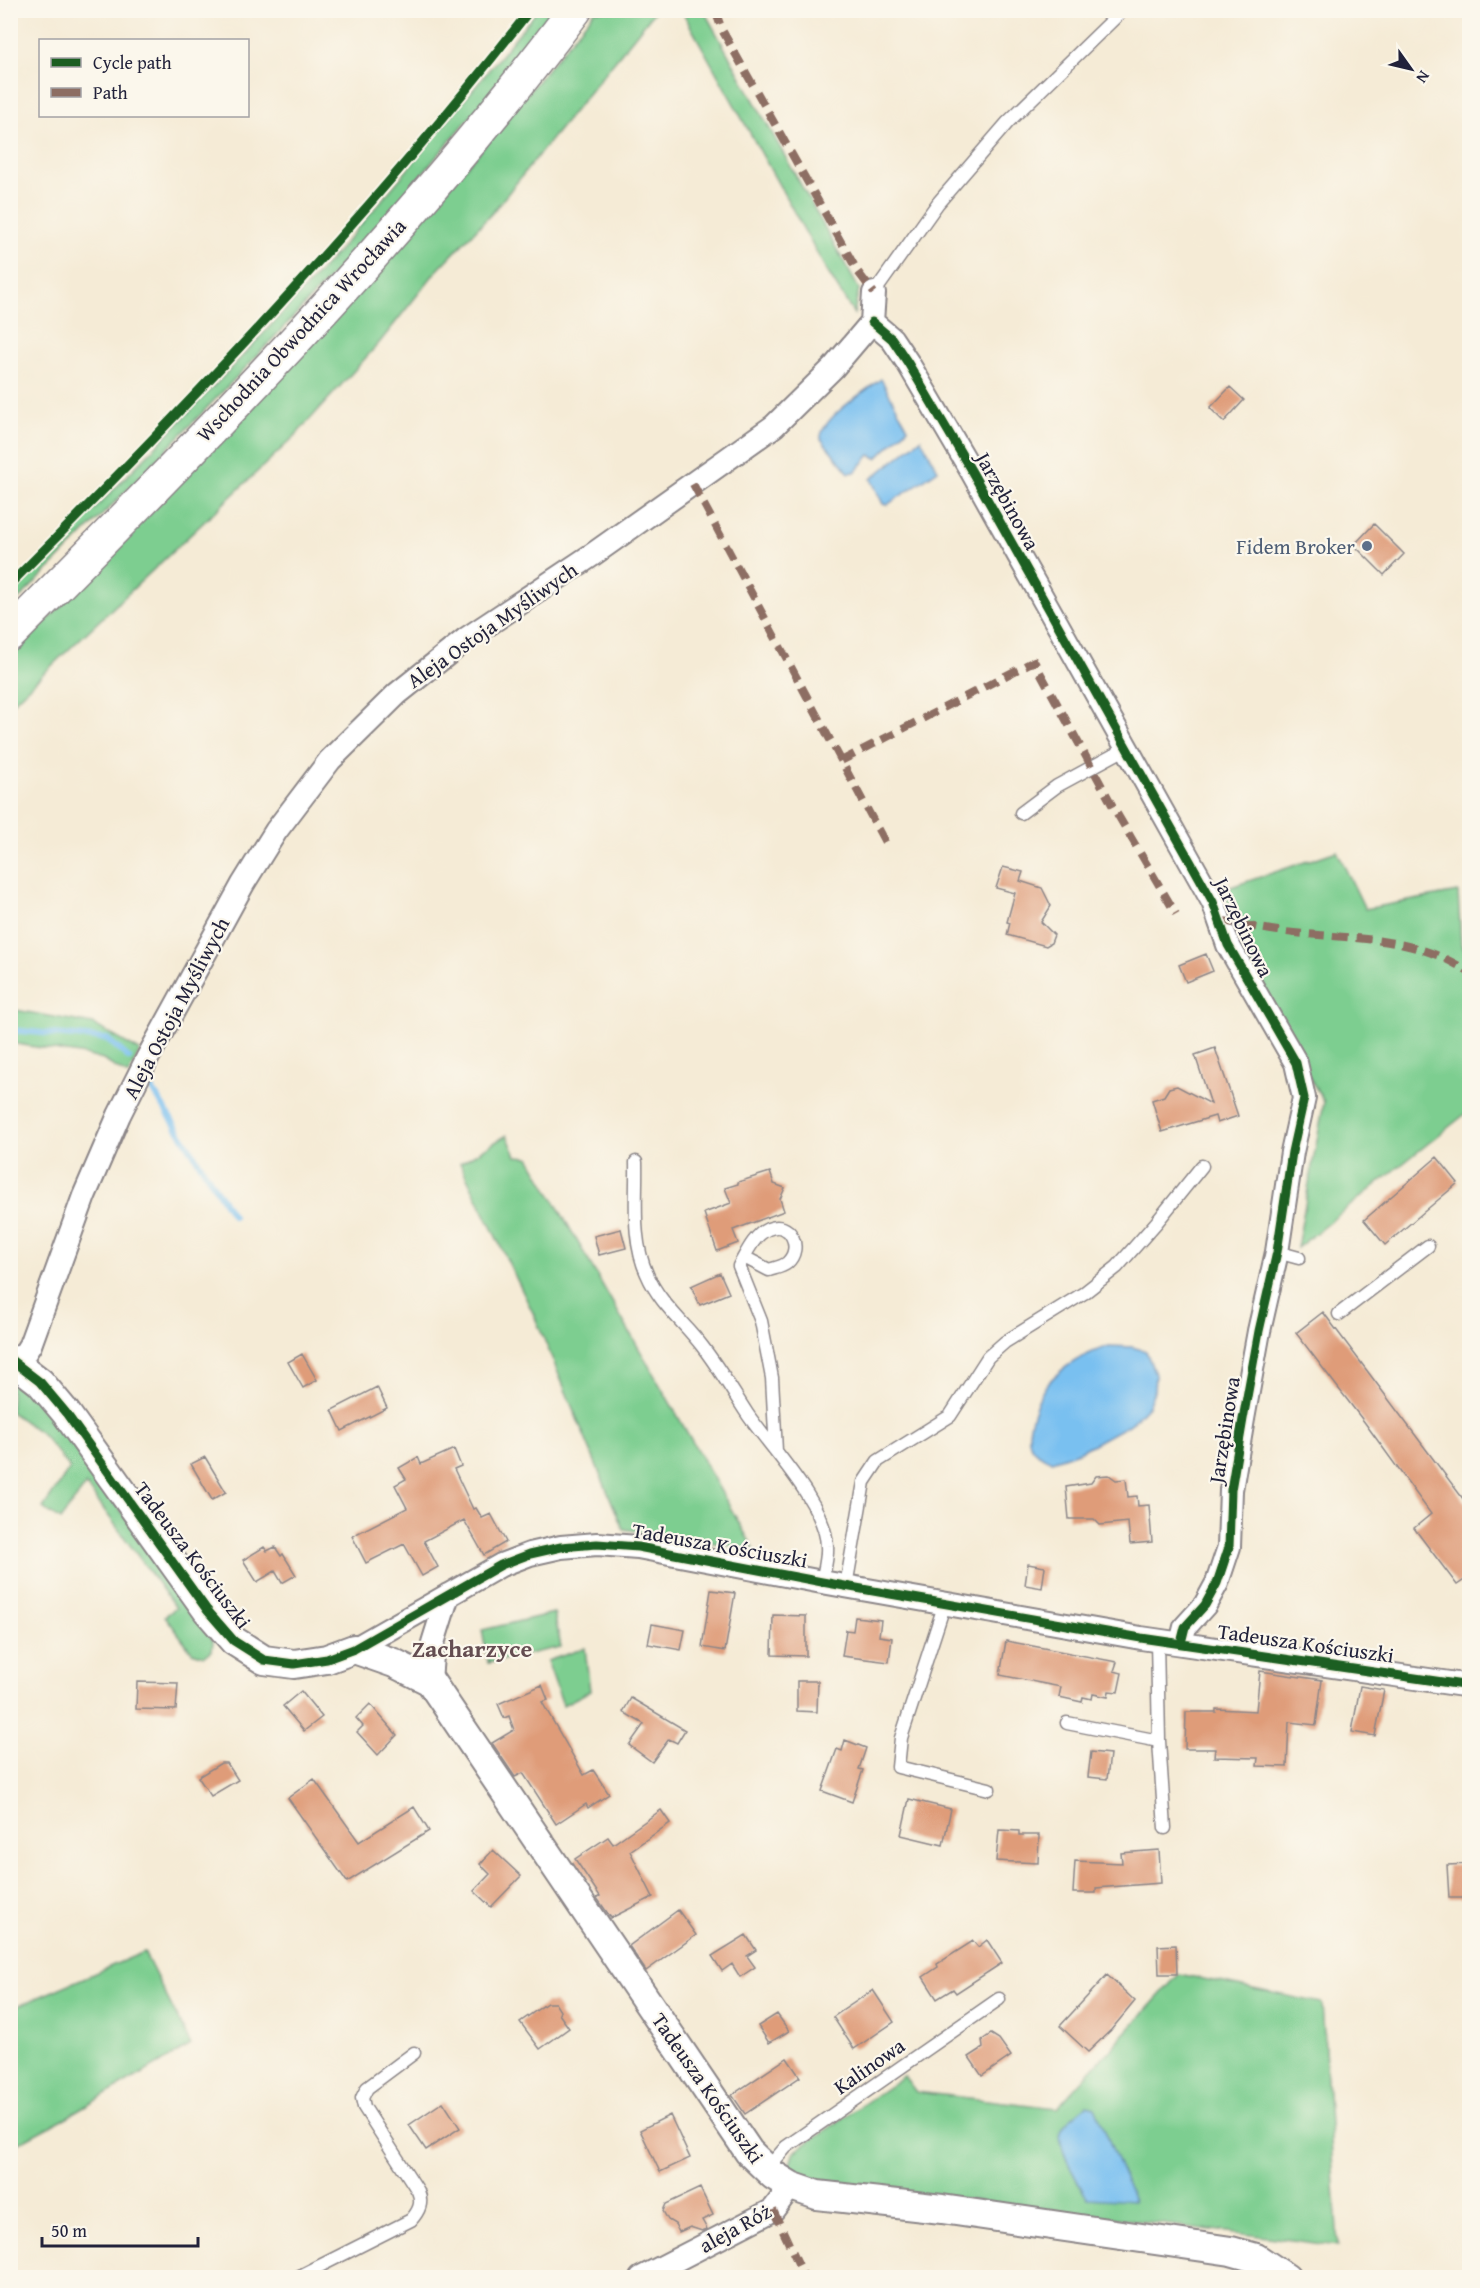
<svg xmlns="http://www.w3.org/2000/svg" width="1480" height="2288" viewBox="0 0 1480 2288" font-family="'Gentium Book Plus',serif">
  <style>
    .green { fill: #7dce90; stroke: #507866; stroke-width: 1.5 }
    .water { fill: #79c0f0; stroke: #4e7196; stroke-width: 1.5 }
    .lines { fill: none; stroke-linecap: round; stroke-linejoin: round }
    .stream { stroke: #79c0f0; stroke-width: 6 }
    .building { fill: #df9c79 }
    .service-casing { stroke: #8c8688; stroke-width: 15 }
    .minor-casing { stroke: #8c8688; stroke-width: 26 }
    .tertiary-casing { stroke: #8c8688; stroke-width: 32 }
    .secondary-casing { stroke: #8c8688; stroke-width: 36 }
    .service { stroke: #fff; stroke-width: 12 }
    .minor { stroke: #fff; stroke-width: 22 }
    .tertiary { stroke: #fff; stroke-width: 28 }
    .secondary { stroke: #fff; stroke-width: 33 }
    .quiet { stroke: #8d6e63; stroke-width: 8; stroke-dasharray: 15 8; stroke-linecap: butt }
    .cycleway-casing { stroke: #fbf7ec; stroke-width: 13 }
    .cycleway { stroke: #1b5e20; stroke-width: 9 }
    .service-dot { fill: #5c6f8a; stroke: #fbf7ec; stroke-width: 2 }
    .labels { text-anchor: middle; dominant-baseline: central; stroke-width: 4.5; stroke-linejoin: round; paint-order: stroke }
    .street-label { font-size: 21px; fill: #22223b; stroke: #fbf7ec }
    .service-label { font-size: 21px; fill: #4e5e75; stroke: #fbf7ec; text-anchor: end }
    .quarter-label { font-size: 24px; font-weight: bold; fill: #644d51; stroke: #fbf7ec }
  </style>
  <rect width="100%" height="100%" fill="#fbf7ec"/>
  <filter id="ink" filterUnits="userSpaceOnUse"><feTurbulence type="fractalNoise" baseFrequency=".0167" numOctaves="2"/><feDisplacementMap in="SourceGraphic" scale="12" xChannelSelector="R" yChannelSelector="G"/><feConvolveMatrix kernelMatrix="1 2 1 2 8 2 1 2 1" color-interpolation-filters="sRGB"/></filter>
  <filter id="wash" filterUnits="userSpaceOnUse"><feTurbulence type="fractalNoise" baseFrequency=".008" numOctaves="4" result="noise"/><feDisplacementMap in="SourceGraphic" scale="24" xChannelSelector="R" yChannelSelector="G"/><feGaussianBlur stdDeviation="1.35" result="paint"/><feColorMatrix in="noise" values="0 0 0 0 0 0 0 0 0 0 0 0 0 0 0 0 0 1.4 0 .05"/><feComposite in="paint" operator="in"/></filter>
  <g filter="url(#wash)">
    <rect width="100%" height="100%" fill="#f5ebd6"/>
    <path class="green" d="M537,11H555C391,225 201,416 11,607V594C114,489 218,385 316,276C393,190 464,100 537,11Z
      M595,11H655L492,213L434,274L380,342L294,437L11,704V658L257,402L476,156Z
      M682,11H704L859,289L854,314L827,271Z
      M1337,851L1365,909L1458,892L1461,945L1469,956V1111L1297,1248L1324,1102L1236,951L1238,920L1222,890Z
      M10,1009L93,1024L140,1051L128,1075L103,1060L85,1055L11,1043Z
      M507,1135L516,1156L529,1157L754,1549L623,1529L534,1315L460,1163Z
      M11,1372L37,1394L200,1621L213,1642L212,1651L204,1656L192,1652L165,1616L176,1608L86,1485L60,1520L43,1508L70,1468L42,1434L11,1412Z
      M554,1613L561,1647L488,1663L482,1630Z
      M585,1648L590,1691L563,1705L547,1661Z
      M144,1952L191,2045L69,2116L11,2147V2009Z
      M1179,1974L1322,2003L1338,2246L811,2180L789,2168L793,2153L904,2076L916,2092L1057,2108Z"/>
    <path class="water" d="M881,379L908,428L877,458L870,455L855,472L849,473L821,439C819,420 865,391 881,379Z
      M921,439L938,470L887,505L883,504L871,479Z
      M1109,1346L1132,1347L1146,1351L1155,1374L1154,1391L1148,1406L1132,1423L1081,1451L1052,1461C1044,1457 1033,1453 1030,1444C1025,1429 1039,1393 1049,1382C1065,1365 1087,1353 1109,1346Z
      M1087,2105L1095,2107L1134,2201L1088,2198L1084,2193C1077,2180 1056,2145 1061,2132C1065,2121 1078,2113 1087,2105Z"/>
    <g class="lines">
      <path class="stream" d="M10,1030L107,1039L129,1058
        M149,1084L233,1216"/>
    </g>
    <g id="blocks">
      <path class="building" d="M1230,387L1244,400L1224,422L1210,408Z
        M1374,524L1404,554L1384,575L1354,545Z
        M1003,867L1023,872L1020,881L1042,888L1051,906L1041,922L1054,935L1051,943L1046,946L1007,935L1010,923L1007,922L1015,893L996,888Z
        M1206,954L1213,971L1186,982L1179,965Z
        M1215,1048L1238,1116L1217,1123L1215,1116L1162,1132L1152,1100L1164,1096L1169,1088L1177,1086L1211,1104L1195,1055Z
        M1437,1157L1458,1183L1385,1245L1364,1220Z
        M770,1172L774,1184L785,1188L780,1199L784,1211L733,1230L738,1243L717,1251L704,1213L731,1203L725,1188L738,1184V1182Z
        M621,1229L626,1248L599,1255L594,1236Z
        M720,1273L729,1293L700,1305L691,1286Z
        M1323,1312L1470,1508V1576L1457,1585L1414,1528L1431,1514L1365,1423L1296,1333Z
        M302,1354L317,1380L303,1388L288,1362Z
        M377,1387L387,1408L342,1431L332,1410Z
        M454,1449L461,1466L454,1469L473,1509L476,1508L482,1518L491,1514L506,1542L484,1555L464,1520L424,1541L438,1567L422,1576L404,1544L366,1563L352,1536L407,1508L395,1485L406,1479L399,1468L418,1457L421,1464Z
        M205,1457L226,1492L212,1500L191,1464Z
        M1109,1475L1116,1480L1126,1479L1128,1497L1137,1496L1138,1506L1149,1505L1152,1542L1130,1544L1128,1522L1100,1525L1094,1519H1069L1066,1487L1091,1483L1096,1476Z
        M264,1547L267,1551L275,1547L281,1556L283,1554L296,1575L282,1583L275,1571L257,1582L243,1560Z
        M1028,1564L1045,1567L1042,1588L1025,1585Z
        M711,1590L735,1593L725,1651L702,1647Z
        M773,1615L806,1616V1656L772,1655Z
        M855,1617L881,1620L879,1636L892,1638L889,1662L842,1656L846,1630L853,1631Z
        M652,1624L685,1630L681,1650L648,1644Z
        M1006,1641L1117,1662L1114,1671L1122,1673L1118,1692L1109,1691L1108,1697L1093,1694L1092,1699L1083,1697L1082,1702L1059,1697L1061,1687L1000,1675Z
        M1260,1671L1322,1680L1316,1725L1289,1722L1287,1767L1257,1766L1258,1758L1214,1757L1215,1749H1185L1186,1712H1216V1709L1256,1711Z
        M797,1681H818L817,1712L797,1711Z
        M137,1682L178,1683L176,1710L136,1709Z
        M542,1685L548,1700L542,1702L584,1775L593,1770L609,1794L588,1808L586,1804L556,1824L523,1773L515,1777L492,1743L514,1730L509,1716L504,1718L498,1704Z
        M1360,1686L1384,1690L1375,1736L1352,1732Z
        M301,1691L322,1717L304,1731L283,1706Z
        M631,1698L685,1730L677,1743L669,1739L652,1762L629,1745L644,1724L623,1712Z
        M370,1704L397,1735L378,1755L357,1732L363,1726L356,1718Z
        M845,1740L866,1748L859,1769L863,1770L852,1802L822,1791L837,1749L842,1751Z
        M1091,1752L1110,1754L1107,1779L1088,1777Z
        M221,1763H227L238,1780L211,1796L198,1777Z
        M314,1779L359,1842L414,1807L429,1831L347,1882L288,1798Z
        M909,1799L951,1809L943,1845L901,1835Z
        M661,1810L670,1823L630,1851L653,1897L611,1918L597,1898L600,1896L575,1859L608,1837L613,1844Z
        M999,1830L1019,1831V1835H1039L1038,1863L996,1861Z
        M493,1850L521,1876L491,1907L474,1891L490,1874L480,1864Z
        M1159,1850L1161,1883L1096,1888V1893H1073L1075,1861L1122,1863L1121,1853Z
        M1470,1864V1898H1449L1447,1865Z
        M678,1910L696,1935L646,1971L629,1946Z
        M746,1935L756,1950L747,1956L755,1967L740,1977L732,1964L722,1971L712,1956Z
        M987,1940L1002,1963L956,1993L953,1989L937,1999L923,1977L938,1967L937,1964L973,1941L978,1947Z
        M1176,1945L1177,1974H1159L1158,1946Z
        M1107,1975L1135,2001L1111,2030L1088,2052L1060,2026Z
        M873,1990L894,2022L854,2049L833,2017Z
        M547,2003H555L560,2011L559,2014L569,2028L540,2049L520,2022Z
        M777,2014L789,2031L769,2043L758,2026Z
        M991,2034L999,2039L1011,2056L982,2076L969,2057L983,2048L982,2040Z
        M787,2058L800,2077L745,2114L732,2095Z
        M443,2102L460,2128L426,2150L409,2125Z
        M670,2115L690,2158L660,2172L640,2130Z
        M700,2188L713,2215L702,2220L707,2229L702,2231L690,2227L679,2232L675,2224L668,2220L663,2211L666,2204Z"/>
    </g>
  </g>
  <g filter="url(#ink)">
    <use href="#blocks" fill-opacity="0" stroke="#8c8688" stroke-width="1.5"/>
    <g class="lines">
      <g class="service-casing">
        <path id="service" d="M874,293L938,203L1008,122L1123,10
          M1021,813L1057,786L1127,748
          M636,1162C637,1198 631,1240 647,1274C659,1303 684,1322 702,1346C719,1368 733,1392 748,1415C771,1448 826,1505 827,1546C828,1558 824,1571 822,1582
          M1277,1252L1299,1258
          M744,1257L769,1270C775,1268 782,1267 787,1263C804,1248 790,1219 768,1229C754,1235 746,1254 739,1266L761,1321L772,1378L776,1451
          M1339,1314L1428,1246
          M846,1586L864,1482L878,1461L950,1416L988,1357L1005,1342L1084,1293L1117,1267L1156,1223L1202,1166
          M945,1603L901,1738L898,1767L989,1789
          M1157,1640L1159,1741L1165,1828
          M1067,1723L1159,1741
          M767,2169L786,2147L999,1999
          M296,2278L411,2220C419,2211 423,2203 418,2191L364,2107L362,2098L367,2088L414,2053"/>
      </g>
      <g class="minor-casing">
        <path id="minor" d="M872,322L892,339L908,363L972,472L1213,902L1228,945L1296,1063L1304,1098L1292,1152L1277,1252L1259,1331L1243,1419L1231,1490L1229,1547L1217,1583L1205,1605L1185,1627L1181,1643
          M18,1364L30,1345L84,1196L119,1115L148,1057L243,884L276,831L330,760L397,694L466,639L592,555L774,426L833,368L872,322L874,293
          M354,1649L501,1565L530,1554L561,1547L597,1544L638,1547L822,1582L1141,1638L1470,1686
          M430,1681L433,1643L448,1595
          M641,2278L773,2210L791,2186"/>
      </g>
      <g class="tertiary-casing">
        <path id="tertiary" d="M10,1359L40,1382L66,1413L207,1610L234,1641L264,1660L294,1664L327,1659L354,1649L394,1663L430,1681L749,2152L773,2175L791,2186L817,2195L942,2209L1231,2251L1256,2258L1286,2278"/>
      </g>
      <g class="secondary-casing">
        <path id="secondary" d="M10,634C207,435 406,235 575,10"/>
      </g>
      <use href="#service" class="service"/>
      <use href="#minor" class="minor"/>
      <use href="#tertiary" class="tertiary"/>
      <use href="#secondary" class="secondary"/>
      <path class="quiet" d="M715,10L722,30L858,272L874,293
        M693,484L887,846
        M841,761L1034,661L1116,812L1176,914
        M1219,920C1238,924 1258,928 1278,931C1344,940 1413,933 1470,973
        M773,2210L805,2278"/>
      <g class="cycleway-casing">
        <path id="cycleway" d="M872,322L892,339L908,363L972,472L1213,902L1228,945L1296,1063L1304,1098L1292,1152L1277,1252L1259,1331L1243,1419L1231,1490L1229,1547L1217,1583L1205,1605L1185,1627L1181,1643
          M10,584C193,401 371,214 530,10
          M10,1359L40,1382L66,1413L207,1610L234,1641L264,1660L294,1664L327,1659L354,1649L501,1565L530,1554L561,1547L597,1544L638,1547L822,1582L1141,1638L1470,1686"/>
      </g>
      <use href="#cycleway" class="cycleway"/>
    </g>
  </g>
  <circle class="service-dot" cx="1367" cy="546" r="6"/>
  <g class="labels">
    <g class="street-label">
      <text transform="translate(301 330) rotate(-47)">Wschodnia Obwodnica Wrocławia</text>
      <text transform="translate(1008 501) rotate(61)">Jarzębinowa</text>
      <text transform="translate(492 625) rotate(-35)">Aleja Ostoja Myśliwych</text>
      <text transform="translate(1244 927) rotate(64)">Jarzębinowa</text>
      <text transform="translate(176 1008) rotate(-62)">Aleja Ostoja Myśliwych</text>
      <text transform="translate(1224 1430) rotate(-81)">Jarzębinowa</text>
      <text transform="translate(720 1545) rotate(10)">Tadeusza Kościuszki</text>
      <text transform="translate(193 1555) rotate(53)">Tadeusza Kościuszki</text>
      <text transform="translate(1306 1643) rotate(8)">Tadeusza Kościuszki</text>
      <text transform="translate(869 2066) rotate(-35)">Kalinowa</text>
      <text transform="translate(708 2088) rotate(55)">Tadeusza Kościuszki</text>
      <text transform="translate(735 2228) rotate(-29)">aleja Róż</text>
    </g>
    <g class="service-label">
      <text x="1355" y="546">Fidem Broker</text>
    </g>
    <g class="quarter-label">
      <text x="472" y="1648">Zacharzyce</text>
    </g>
  </g>
  <rect width="1480" height="2288" fill="none" stroke="#fbf7ec" stroke-width="36"/>
  <rect x="39" y="39" width="210" height="78" fill="#fbf7ec" stroke="#a4a2a5" stroke-width="1.5"/>
  <rect x="51" y="58" width="30" height="9" fill="#1b5e20" stroke="#a4a2a5" stroke-width="1.5"/>
  <text x="93" y="69" font-size="18" fill="#22223b">Cycle path</text>
  <rect x="51" y="88" width="30" height="9" fill="#8d6e63" stroke="#a4a2a5" stroke-width="1.5"/>
  <text x="93" y="99" font-size="18" fill="#22223b">Path</text>
  <g transform="translate(1411 69) rotate(124)" stroke="#fbf7ec" stroke-width="4.5" paint-order="stroke">
  <path d="M0-4.5L10 22L0 15L-10 22Z" fill="#22223b"/>
  <text y="-9" font-size="16" font-weight="bold" text-anchor="middle" fill="#22223b">N</text>
  </g>
  <path d="M42 2237v9h156v-9" fill="none" stroke="#22223b" stroke-width="3"/>
  <text x="51" y="2237" font-size="18" fill="#22223b" stroke="#fbf7ec" stroke-width="4.5" paint-order="stroke">50 m</text>
</svg>
